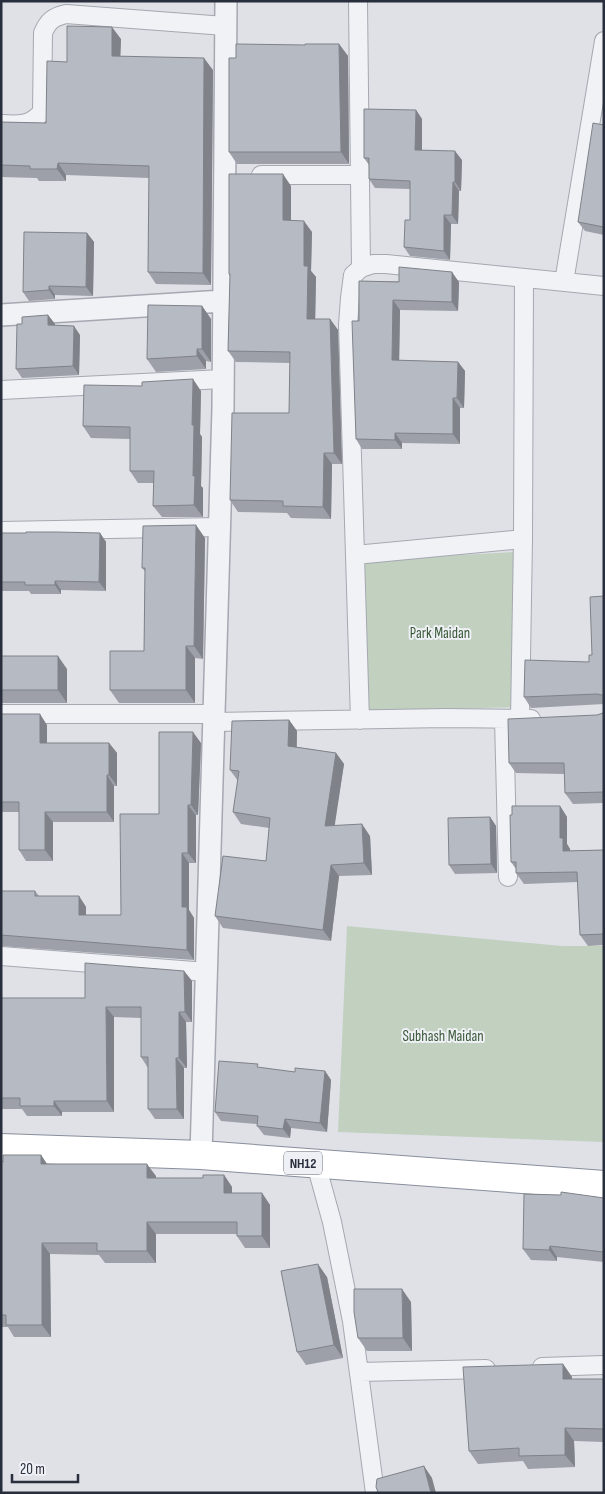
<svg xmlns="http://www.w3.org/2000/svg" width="605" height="1494" viewBox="0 0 605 1494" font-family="'Sofia Sans Condensed',sans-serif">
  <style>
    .green { fill: #c2d0c0 }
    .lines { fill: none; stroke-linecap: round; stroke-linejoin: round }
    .minor-casing { stroke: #a5a8b1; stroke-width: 20 }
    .tertiary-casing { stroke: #a5a8b1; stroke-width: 24 }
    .trunk-casing { stroke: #878d9c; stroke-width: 30 }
    .minor { stroke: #f1f2f6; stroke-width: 18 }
    .tertiary { stroke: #f1f2f6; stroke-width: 21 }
    .trunk { stroke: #fff; stroke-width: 28 }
    .wall { fill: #9da0a8 }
    .shaded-wall { fill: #7f8288 }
    .building { fill: #b6bac3; stroke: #7f8288 }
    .labels { text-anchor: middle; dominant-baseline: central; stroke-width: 4; stroke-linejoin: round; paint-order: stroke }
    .shield { fill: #eef0f5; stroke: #646874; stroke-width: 1 }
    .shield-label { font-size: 14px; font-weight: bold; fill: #292e3d }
    .park-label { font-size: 15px; fill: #395837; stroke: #eef0f5 }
  </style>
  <rect width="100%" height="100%" fill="#dfe1e7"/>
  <path class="green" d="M513,552L517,707L367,711L361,561Z
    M347,926L562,946H604V1142L338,1132Z"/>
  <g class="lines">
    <g class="minor-casing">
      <path id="minor" d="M358,1L361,268
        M1,124C19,125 30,126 42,112L43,33C48,21 53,17 66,14L225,26
        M261,175H360
        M564,282L604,41
        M1,390L223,379
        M1,531L219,527
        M355,555L523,539
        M1,714H215
        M504,719L508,877
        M520,719L523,539L524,278
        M360,720L348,325L350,298L353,275L361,268L373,264H386L604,286
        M214,722L446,718L531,719
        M1,956L207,972
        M316,1164L332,1222L352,1321L375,1493
        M542,1367L604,1365
        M359,1372L486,1369"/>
    </g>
    <g class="tertiary-casing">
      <path id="tertiary" d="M1,315L223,301
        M201,1155L223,408L226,1"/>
    </g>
    <g class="trunk-casing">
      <path id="trunk" d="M1,1148L201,1155L604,1185"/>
    </g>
    <use href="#minor" class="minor"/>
    <use href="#tertiary" class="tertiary"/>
    <use href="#trunk" class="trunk"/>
  </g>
  <path class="wall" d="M121,39L120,56L213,70L211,285L156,284L148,272L149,178L66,175V181H39L37,178L1,177V122L46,123L67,62Z
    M339,44L348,56L349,164H237L229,152L236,58L305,45Z
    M416,110L422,119V150L462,160L461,191H459L458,224H451L450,260L410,256L404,247L410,220V189L375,188L369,179V165L364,158Z
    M604,125V235L585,231L578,222Z
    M291,186V221L312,232L311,271L316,277L315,319H330L338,330L342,464H332L331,519L291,518L287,513L238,512L230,500L289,413L290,363L236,362L228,351L230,277L229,274Z
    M87,233L94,242L93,296L55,295V299L29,301L23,292Z
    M359,281L459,282L458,311L400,310L399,360L458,362L465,371L464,408H460V444L402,443V449H362L356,439Z
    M202,306L211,319V362L206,361V369L156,372L147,359Z
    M48,315L55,324V326L80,335L79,375L22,378L16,369L22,324Z
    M201,391L200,434L202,437L201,486L203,488V517H162L153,506L154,483H138L130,471V439L91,438L83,426Z
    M1,533H100L106,542V591L61,590V594H31L29,591H1Z
    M205,538L203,659L195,658V703H119L110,690L144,651L145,571L142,568Z
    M604,596V704L531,708L524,697L589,662L592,655Z
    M1,656L67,669V703H1Z
    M604,712V803L573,804L565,793L564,774L516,773L509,763Z
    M1,714L47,725V743H109L117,753V786H114V822H53V861H26L19,850V812H1Z
    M289,720L297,731V747L336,753L344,764L334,825L370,836L372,875L339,876L331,941L223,928L215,916L266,861L269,828L241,824L233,812L238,781L230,770Z
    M201,743L198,815H196V863H189V910L194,918V960L1,946V891H35L39,896H79L86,907V915H121L159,814Z
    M560,806L567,817V844L570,849V851L604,850V945L588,946L580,935L578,882L524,884L516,873V869L511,862Z
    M490,817L496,826L497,873L455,874L449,865Z
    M184,971L192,981V1022H186L187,1068H184V1119H155L148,1109V1068L141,1057V1018L114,1017V1112H62V1116H27L22,1109H1V998H85Z
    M260,1068L295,1072L325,1071L331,1080L327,1132L291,1128L290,1138L264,1135L257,1126V1124L221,1121L215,1112Z
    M41,1155L47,1164L156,1176V1178H203L224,1175L232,1187V1193H262L270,1205V1248H245L237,1236V1234H156V1263H105L99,1255L50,1254L51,1337H14L8,1327H1V1162Z
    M604,1198V1262L557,1257V1261L531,1260L523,1249Z
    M327,1277L343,1358L306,1365L297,1352Z
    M411,1302L412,1351H367L358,1338Z
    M563,1364L572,1377V1379H604V1442L574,1441L575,1467L528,1469L523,1461L478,1464L469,1451Z"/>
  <path class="shaded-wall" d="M112,27L121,39L120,68L112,56Z
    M339,44L348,56L349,164L341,152Z
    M204,58L213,70L211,285L203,273Z
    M416,110L422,119V159L415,150Z
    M455,151L462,160L461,191L455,182Z
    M58,163L66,175V181L57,169Z
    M283,174L291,186V232L283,220Z
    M453,182L459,191L458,224L452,215Z
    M444,215L451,224L450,260L444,251Z
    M304,221L312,232L311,271L316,277L315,330L307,319L304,266Z
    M87,233L94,242L93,296L86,287Z
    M452,272L459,282L458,311L452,302Z
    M49,286L55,295V299L49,290Z
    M393,300L400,310L399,370L392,360Z
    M202,306L211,319V362L202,349Z
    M48,315L55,324V334L48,325Z
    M330,319L338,330L342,464L334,453Z
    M74,326L80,335L79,375L73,366Z
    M197,349L206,361V369L197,356Z
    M458,362L465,371L464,408L457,398Z
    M193,379L201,391L200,434L202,437L201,486L203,488V517L194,505L192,425Z
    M453,398L460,408V444L453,434Z
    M395,433L402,443V449L395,440Z
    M324,453L332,464L331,519L323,507Z
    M196,525L205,538L203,659L194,646Z
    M100,533L106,542V591L99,582Z
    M55,581L61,590V594L55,585Z
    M186,646L195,658V703L186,690Z
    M58,656L67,669V703L58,690Z
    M40,714L47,725V753L40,743Z
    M289,720L297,731L296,757L288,746Z
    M193,732L201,743L198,815L191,805Z
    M109,743L117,753V786L109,775Z
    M336,753L344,764L333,837L325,826Z
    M107,775L114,786V822L107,812Z
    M188,805L196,815V863L188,853Z
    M560,806L567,817V844L570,849L571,862L563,851L560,838Z
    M45,812L53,822V861L45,850Z
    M490,817L496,826L497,873L491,864Z
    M362,824L370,836L372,875L364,863Z
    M182,853L189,863V910L194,918V960L187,950L182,907Z
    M331,865L339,876L331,941L323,930Z
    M79,896L86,907V925L79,915Z
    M184,971L192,981V1022L185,1012Z
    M106,1007L114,1017V1112L107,1101Z
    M179,1012L186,1022L187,1068L179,1058Z
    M176,1058L184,1068V1119L177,1109Z
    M325,1071L331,1080L327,1132L320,1123Z
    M54,1101L62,1112V1116L54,1106Z
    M285,1119L291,1128L290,1138L283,1129Z
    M41,1155L49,1167L41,1164Z
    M147,1164L156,1176V1190L147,1178Z
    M224,1175L232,1187V1205L224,1193Z
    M262,1193L270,1205V1248L262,1236Z
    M147,1222L156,1234V1263L147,1251Z
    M42,1243L50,1254L51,1337L42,1325Z
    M550,1246L557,1257V1261L549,1250Z
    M318,1264L327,1277L343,1358L334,1345Z
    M402,1289L411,1302L412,1351L403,1338Z
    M563,1364L572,1377V1392L563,1379Z
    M565,1428L574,1441L575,1467L565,1455Z
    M424,1466L432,1478L436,1493H431Z"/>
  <path class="building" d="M67,26L112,27V56L204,58L203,273L148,272L149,166L58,163L57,169H30V166L1,165V122L46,123L47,61L67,62Z
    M236,44L305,45V44H339L341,152H229V58H236Z
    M364,109L416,110L415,150L455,151V182H453L452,215H444V251L404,247L405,220H410V181L369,179V158H364Z
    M593,123L604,125V227L578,222Z
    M229,174H283V220L304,221V266H308L307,319H330L334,453H324L323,507L283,506V501L230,500L232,413H289L290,352L228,351L230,274H229Z
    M24,232L87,233L86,287L49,286V290L23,292Z
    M399,267L452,272V302L393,300L392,360L458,362L457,398H453V434L395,433V440L356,439L352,321H359V281L399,282Z
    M148,305L202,306V349H197V356L147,359Z
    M48,315V325L74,326L73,366L16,369L17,324H22V317Z
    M193,379L192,425H194L193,476H195L194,505L153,506L154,471H130V427L83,426L84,385L142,386V382Z
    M196,525L194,646H186V690H110V651H144L145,568H142L143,526Z
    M26,532H56L100,533L99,582L55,581V585H25V582H1V533H26Z
    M604,596V697L602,695L597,694L524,697L525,660L589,662V655H592L590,597Z
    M1,656H58V690H1Z
    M604,712V792L565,793L564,763H509L508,719L597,715L603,713Z
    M1,714H40V743H109V775H107V812H45V850H19V802H1Z
    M289,720L288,746L336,753L325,826L362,824L364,863L331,865L323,930L215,916L223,856L266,861L270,818L233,812L239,771L230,770L232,721Z
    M159,732H193L191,805H188V853H182V907H187V950L1,935V891H35V896H79V915H121L120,814H159Z
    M512,806H560V838H563V851L604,850V934L580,935L577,872L516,873V862H511L510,815H512Z
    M490,817L491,864L449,865L448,818Z
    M85,963L184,971L185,1012H179V1058H176L177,1109H148V1057H141V1007H106L107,1101H54V1106H20V1098H1V998H85Z
    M219,1061L258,1064L257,1067L295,1072V1068L325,1071L320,1123L285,1119L283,1129L257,1126L258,1116L215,1112Z
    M3,1155H41V1164H147V1178H203V1175H224V1193H262V1236H237V1222H147V1251H97V1243H42V1325H6V1315H1V1162H3Z
    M561,1192L604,1198V1252L550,1246L549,1250L523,1249L524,1194L561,1195Z
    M318,1264L334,1345L297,1352L281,1271Z
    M354,1289H402L403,1338H358L354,1312Z
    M563,1364V1379H604V1429L565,1428V1455L519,1456V1448L469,1451L463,1367Z
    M424,1466L431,1493H371L378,1492L376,1487L377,1479Z"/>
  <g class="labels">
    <rect class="shield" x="284" y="1151.5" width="38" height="23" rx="4"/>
    <g class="shield-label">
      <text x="303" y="1163">NH12</text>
    </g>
    <g class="park-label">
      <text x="440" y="633">Park Maidan</text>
      <text x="443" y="1036">Subhash Maidan</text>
    </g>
  </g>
  <rect width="605" height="1494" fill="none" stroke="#292e3d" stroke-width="5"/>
  <path d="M12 1474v8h66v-8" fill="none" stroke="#292e3d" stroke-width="2.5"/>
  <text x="20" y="1474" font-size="15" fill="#292e3d" stroke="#eef0f5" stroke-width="4" paint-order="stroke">20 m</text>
</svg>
